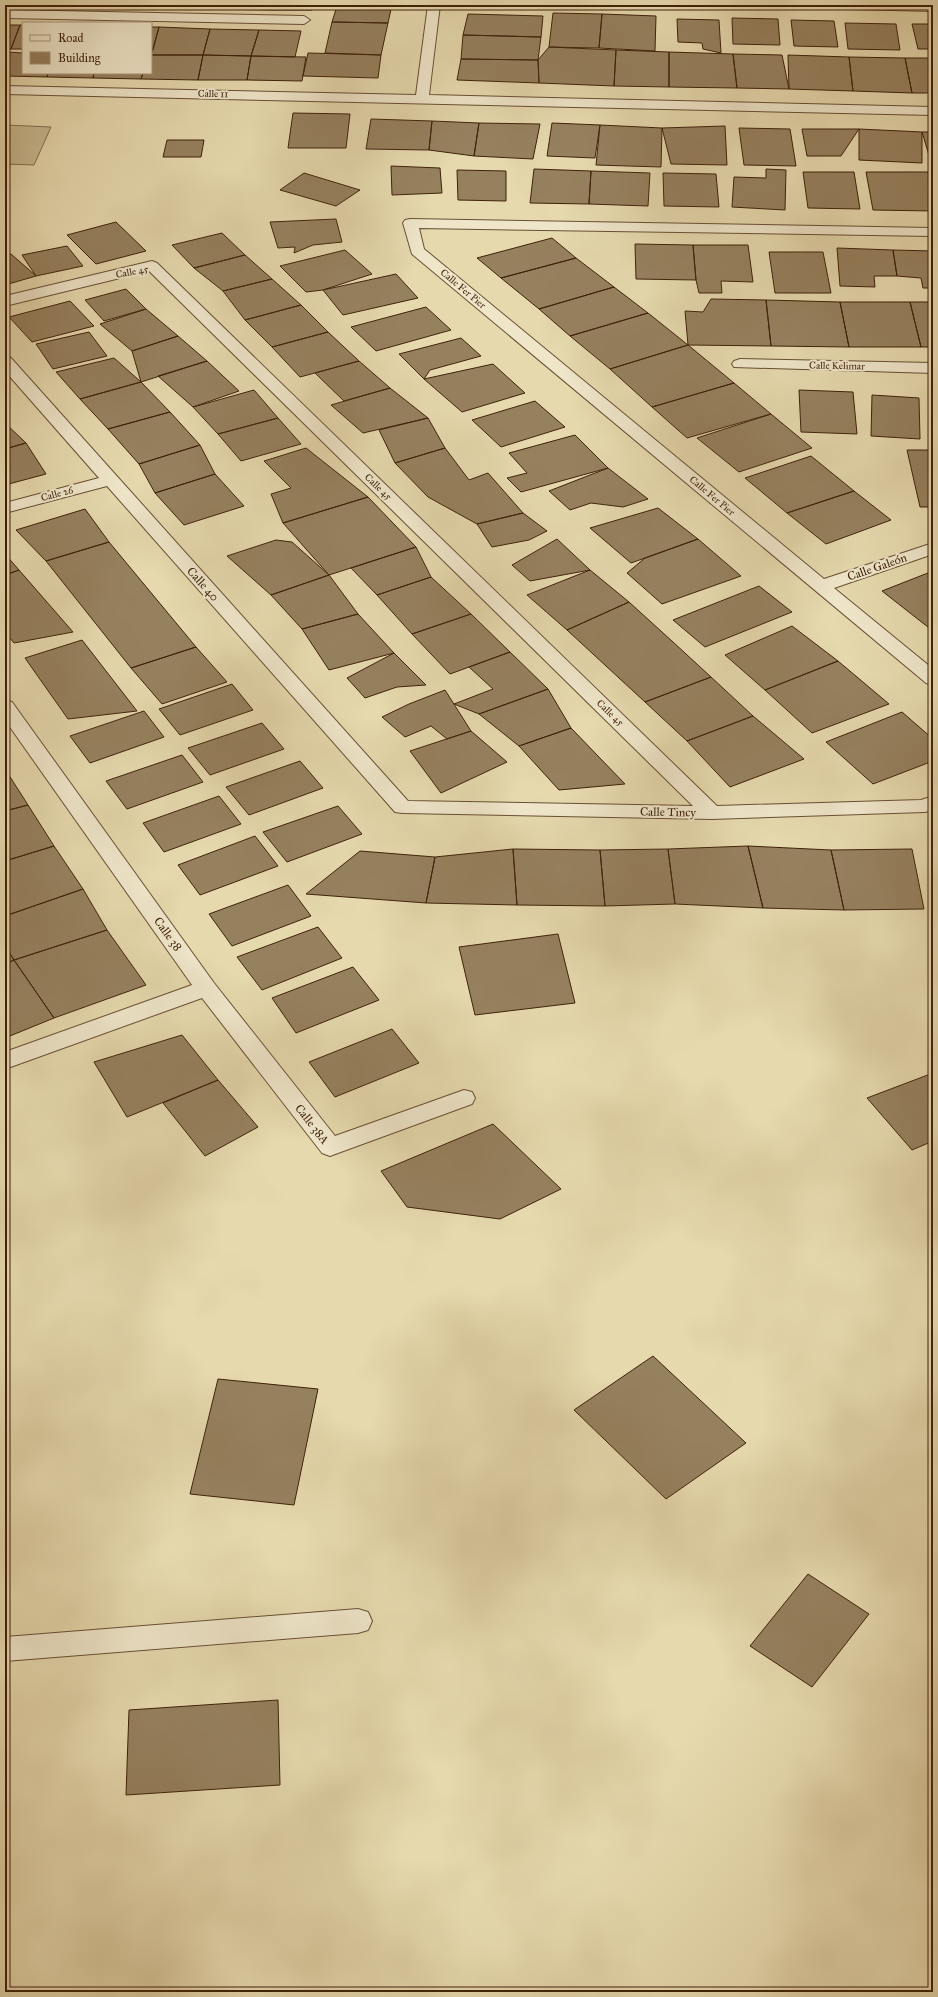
<svg xmlns="http://www.w3.org/2000/svg" width="938" height="1997" viewBox="0 0 938 1997" font-family="'IM FELL Great Primer',serif">
  <style>
    .green { fill: #caba92; stroke: #846e4e }
    .building { fill: #96815f; stroke: #3f210a }
    .lines { fill: none; stroke-linecap: round; stroke-linejoin: round }
    .minor-casing { stroke: #694f33; stroke-width: 2 }
    .minor { fill: #efe6ca; fill-rule: evenodd }
    .labels { text-anchor: middle; dominant-baseline: central; stroke-width: 4; stroke-linejoin: round; paint-order: stroke }
    .far-street-label { font-size: 10px; fill: #3f210a; stroke: #efe6ca }
    .street-label { font-size: 12px; fill: #3f210a; stroke: #efe6ca }
  </style>
  <rect width="100%" height="100%" fill="#e6d9ae"/>
  <filter id="stains"><feTurbulence type="fractalNoise" baseFrequency=".005" numOctaves="4"/><feColorMatrix values="0 0 0 0 .2 0 0 0 0 .09 0 0 0 0 .02 0 0 0 .5 -.17"/></filter>
  <radialGradient id="worn" r=".72"><stop offset=".6" stop-color="#630" stop-opacity="0"/><stop offset="1" stop-color="#630" stop-opacity=".3"/></radialGradient>
  <path class="green" d="M5,125L51,127L34,165L5,164Z"/>
  <path class="building" d="M29,5H75L74,7Z
    M75,5H115L114,7H74Z
    M115,5H172L170,9L114,7Z
    M172,5H219L218,9H170Z
    M219,5H271L270,10L218,9Z
    M271,5H313L312,10H270Z
    M337,6L391,9L388,23L332,22Z
    M553,13L602,14L599,48L549,47Z
    M468,14L543,16L541,37L463,35Z
    M602,14L656,16L655,51L599,48Z
    M732,18L778,19L780,45L733,44Z
    M677,19L719,20L721,53L703,49L702,43L678,42Z
    M791,20L834,21L838,47L794,46Z
    M332,22L388,23L381,55L325,53Z
    M845,23L896,24L900,50L848,49Z
    M912,24H933V49H918Z
    M5,25H20L11,49H5Z
    M20,25H23V49H11Z
    M151,27H159L153,50H151Z
    M159,27L210,29L203,55H151Z
    M210,29L259,30L251,56L203,55Z
    M259,30L301,31L295,57L251,56Z
    M463,35L541,37L538,60L461,59Z
    M549,47L616,50L614,86L539,83L538,60Z
    M616,50L669,52V87L614,86Z
    M6,52L23,53V73H48L47,77L5,76Z
    M669,52L733,54L737,88L669,87Z
    M308,53L381,55L378,78L303,76Z
    M733,54L782,55L789,89L737,88Z
    M151,55H203L198,80L141,79L143,73H151Z
    M203,55L251,56L247,80H198Z
    M788,55L849,57L853,91L789,89Z
    M251,56L306,57L302,81L247,80Z
    M849,57L905,58L912,93L853,91Z
    M905,58H933V93H912Z
    M461,59L538,60L539,83L457,80Z
    M48,73H94L93,78L47,77Z
    M94,73H143L141,79L93,78Z
    M293,113L350,114L346,148H288Z
    M371,119L432,121L429,150L366,149Z
    M432,121L479,123L474,156L429,150Z
    M479,123L540,124L533,159L474,156Z
    M552,123L600,125L595,158L547,156Z
    M600,125L662,128L661,167L596,165Z
    M725,126L727,165L671,164L662,128Z
    M739,128L790,129L796,166L744,165Z
    M802,129H859L841,156H807Z
    M859,129L922,132V163L859,160Z
    M922,132H933V162H931Z
    M167,140H204L201,157H163Z
    M391,166L440,168L442,193L392,195Z
    M534,169L591,171L589,204L530,203Z
    M766,169L786,170L785,210L732,207L734,177L766,178Z
    M457,170L506,171V201L458,200Z
    M591,171L650,173L648,206L589,204Z
    M803,172H854L860,209L808,208Z
    M866,172H928L933,196V211L873,210Z
    M304,173L360,190L336,206L280,190Z
    M663,173L716,174L719,207L664,206Z
    M336,219L342,242L313,245L294,253L295,247L278,248L270,222Z
    M116,222L146,251L96,264L67,235Z
    M222,233L245,255L194,268L172,245Z
    M552,238L576,258L501,278L477,258Z
    M635,244L693,245L696,280L636,279Z
    M693,245H748L753,282L721,281L722,293H699L696,280Z
    M67,246L83,266L36,276L22,255Z
    M837,248L893,250L897,276H874L875,287L840,286Z
    M345,250L372,274L323,290L306,292L280,266Z
    M893,250L933,251V288H923L921,278L897,276Z
    M769,252H823L831,293H775Z
    M11,254L36,276L5,285V255Z
    M245,255L272,279L223,291L194,268Z
    M576,258L614,287L539,309L501,278Z
    M396,274L418,298L343,315L323,290Z
    M272,279L301,305L245,320L223,291Z
    M614,287L648,313L570,336L539,309Z
    M126,289L146,309L104,321L85,300Z
    M711,299L766,300L771,346L688,345L685,311L703,312Z
    M766,300L840,302L849,347L771,346Z
    M70,301L94,326L32,342L9,317Z
    M840,302H910L921,347H849Z
    M910,302H933V347H921Z
    M301,305L328,332L272,347L245,320Z
    M426,307L451,330L376,351L351,327Z
    M146,309L178,336L132,351L100,324Z
    M648,313L688,345L610,369L570,336Z
    M89,332L107,356L53,369L36,344Z
    M328,332L359,361L300,377L272,347Z
    M178,336L207,361L141,382L132,351Z
    M461,338L481,356L430,370L424,379L399,354Z
    M688,345L734,383L652,407L610,369Z
    M114,358L141,382L80,399L56,372Z
    M207,361L239,391L193,407L158,376Z
    M359,361L390,388L344,401L315,373Z
    M493,364L525,393L462,412L424,379Z
    M141,382L170,412L108,429L80,399Z
    M734,383L771,414L687,438L652,407Z
    M390,388L428,418L363,433L331,405Z
    M254,390L278,418L218,434L193,407Z
    M799,390L853,392L857,434L801,432Z
    M872,395L919,398L920,439L871,436Z
    M535,401L565,427L501,447L472,420Z
    M170,412L200,445L139,464L108,429Z
    M771,414L812,448L739,472L697,438Z
    M278,418L301,444L241,461L218,434Z
    M428,418L445,448L395,463L379,430Z
    M5,423L26,443L5,449Z
    M575,435L608,468L521,492L507,478L527,473L509,453Z
    M26,443L46,474L5,485V449Z
    M200,445L215,474L155,493L139,464Z
    M306,448L368,497L283,523L271,494L291,488L264,461Z
    M445,448L469,480L488,473L523,513L477,524L428,497L395,463Z
    M907,450H933V507H920Z
    M811,456L854,491L787,513L745,478Z
    M608,468L648,499L623,507L591,503L570,510L549,491Z
    M215,474L244,506L184,525L155,493Z
    M854,491L891,520L826,544L787,513Z
    M368,497L416,547L329,575L283,523Z
    M658,508L698,539L631,563L590,528Z
    M85,509L109,542L46,561L16,530Z
    M523,513L547,531L529,540L492,547L477,524Z
    M557,539L590,570L530,581L512,565Z
    M698,539L741,576L662,604L627,573L645,558Z
    M276,540L292,542L329,575L271,595L227,556Z
    M109,542L196,647L131,668L46,561Z
    M416,547L431,577L377,595L351,568Z
    M5,554L19,570L5,575Z
    M19,570L73,632L14,643L5,632V575Z
    M590,570L629,602L567,630L527,595Z
    M933,571V631L882,591Z
    M329,575L358,614L302,629L271,595Z
    M431,577L471,614L412,634L377,595Z
    M759,586L792,612L705,647L673,620Z
    M629,602L673,642L711,677L645,702L567,630Z
    M358,614L394,653L329,670L302,629Z
    M471,614L510,652L450,674L412,634Z
    M792,626L838,661L765,690L725,655Z
    M82,640L137,711L68,719L25,658Z
    M196,647L227,682L162,704L131,668Z
    M510,652L548,689L479,714L454,704L493,689L469,667Z
    M394,653L426,685L397,687L365,698L347,678Z
    M838,661L889,704L812,733L765,690Z
    M711,677L753,716L687,741L645,702Z
    M232,684L253,710L180,735L159,709Z
    M548,689L571,728L519,746L479,714Z
    M445,690L471,731L447,739L431,726L405,737L382,717L409,704Z
    M144,711L164,737L90,763L70,736Z
    M902,712L933,739V761L873,784L826,742Z
    M753,716L804,759L730,787L687,741Z
    M262,723L284,749L210,775L188,748Z
    M571,728L625,784L559,790L519,746Z
    M471,731L507,762L441,793L410,751Z
    M182,755L203,782L127,809L106,781Z
    M300,761L323,788L249,815L226,787Z
    M5,769L28,805L5,811Z
    M219,796L241,824L164,852L143,823Z
    M28,805L54,846L5,861V811Z
    M338,806L362,834L287,862L263,832Z
    M255,836L278,866L200,895L178,865Z
    M54,846L83,889L5,916V861Z
    M748,846L763,908L675,904L668,849Z
    M748,846L831,850L844,910L763,908Z
    M513,849L517,905L426,903L435,857Z
    M513,849L600,850L605,906L517,905Z
    M668,849L675,904L605,906L600,850Z
    M912,849L924,909L844,910L831,850Z
    M360,851L435,857L426,903L306,894Z
    M288,885L311,916L232,946L209,914Z
    M83,889L107,930L14,960L5,946V916Z
    M318,927L342,958L262,990L237,957Z
    M107,930L146,985L54,1018L14,960Z
    M558,934L575,1003L475,1015L459,947Z
    M5,946L14,960L5,964Z
    M14,960L54,1018L5,1038V964Z
    M353,967L379,1000L296,1033L272,998Z
    M392,1029L419,1063L335,1097L309,1062Z
    M182,1035L218,1080L127,1117L94,1062Z
    M933,1073V1141L912,1150L867,1098Z
    M218,1080L258,1127L205,1156L163,1103Z
    M493,1124L561,1189L500,1219L407,1207L381,1171Z
    M653,1356L746,1443L666,1499L574,1410Z
    M218,1379L318,1389L294,1505L190,1494Z
    M808,1574L869,1614L812,1687L750,1646Z
    M278,1700L280,1785L126,1795L129,1710Z"/>
  <g class="lines">
    <g class="minor-casing">
      <path id="minor" d="M428,5H440L429,95L933,107V115L5,94V86L416,95Z
        M843,5H933V11L849,9Z
        M5,10L304,16L310,20L304,24L5,18Z
        M410,219L933,228V236L419,228L424,249L824,579L933,543V554L834,588L933,669V685L926,683L412,254L403,223L405,220Z
        M152,261L157,263L717,806L921,800L933,796V810L925,812L712,819L402,813L395,812L107,486L5,513V503L99,478L5,371V356L11,358L408,801L693,806L149,271L5,306V296Z
        M740,359L933,363V373L734,367L732,364L734,361Z
        M5,700L12,702L214,983L335,1136L464,1090L472,1092L475,1098L472,1104L338,1153L330,1156L322,1153L202,998L5,1069V1052L192,985L5,720Z
        M358,1609L368,1612L372,1621L368,1630L358,1633L5,1661V1637Z"/>
    </g>
    <use href="#minor" class="minor"/>
  </g>
  <g class="labels">
    <g class="far-street-label">
      <text transform="translate(213 94) rotate(1)">Calle 11</text>
      <text transform="translate(132 272) rotate(-11)">Calle 45</text>
      <text transform="translate(463 289) rotate(40)">Calle Fer Pier</text>
      <text transform="translate(837 366) rotate(1)">Calle Kelimar</text>
      <text transform="translate(378 487) rotate(44)">Calle 45</text>
      <text transform="translate(57 494) rotate(-15)">Calle 26</text>
      <text transform="translate(712 496) rotate(40)">Calle Fer Pier</text>
      <text transform="translate(610 713) rotate(44)">Calle 45</text>
    </g>
    <g class="street-label">
      <text transform="translate(877 567) rotate(-19)">Calle Galeón</text>
      <text transform="translate(203 584) rotate(48)">Calle 40</text>
      <text transform="translate(668 812) rotate(1)">Calle Tincy</text>
      <text transform="translate(168 934) rotate(54)">Calle 38</text>
      <text transform="translate(312 1124) rotate(52)">Calle 38A</text>
    </g>
  </g>
  <rect width="938" height="1997" fill="none" stroke="#e6d9ae" stroke-width="20"/>
  <rect x="6" y="6" width="926" height="1985" fill="none" stroke="#3f210a" stroke-width="2"/>
  <rect x="10" y="10" width="918" height="1977" fill="none" stroke="#3f210a"/>
  <rect x="22" y="22" width="130" height="52" fill="#efe6ca" stroke="#a9977d"/>
  <rect x="30" y="35" width="20" height="6" fill="#efe6ca" stroke="#a9977d"/>
  <text x="58" y="42" font-size="12" fill="#3f210a">Road</text>
  <rect x="30" y="52" width="20" height="12" fill="#96815f" stroke="#a9977d"/>
  <text x="58" y="62" font-size="12" fill="#3f210a">Building</text>
  <rect width="100%" height="100%" filter="url(#stains)"/>
  <rect width="100%" height="100%" fill="url(#worn)"/>
</svg>
